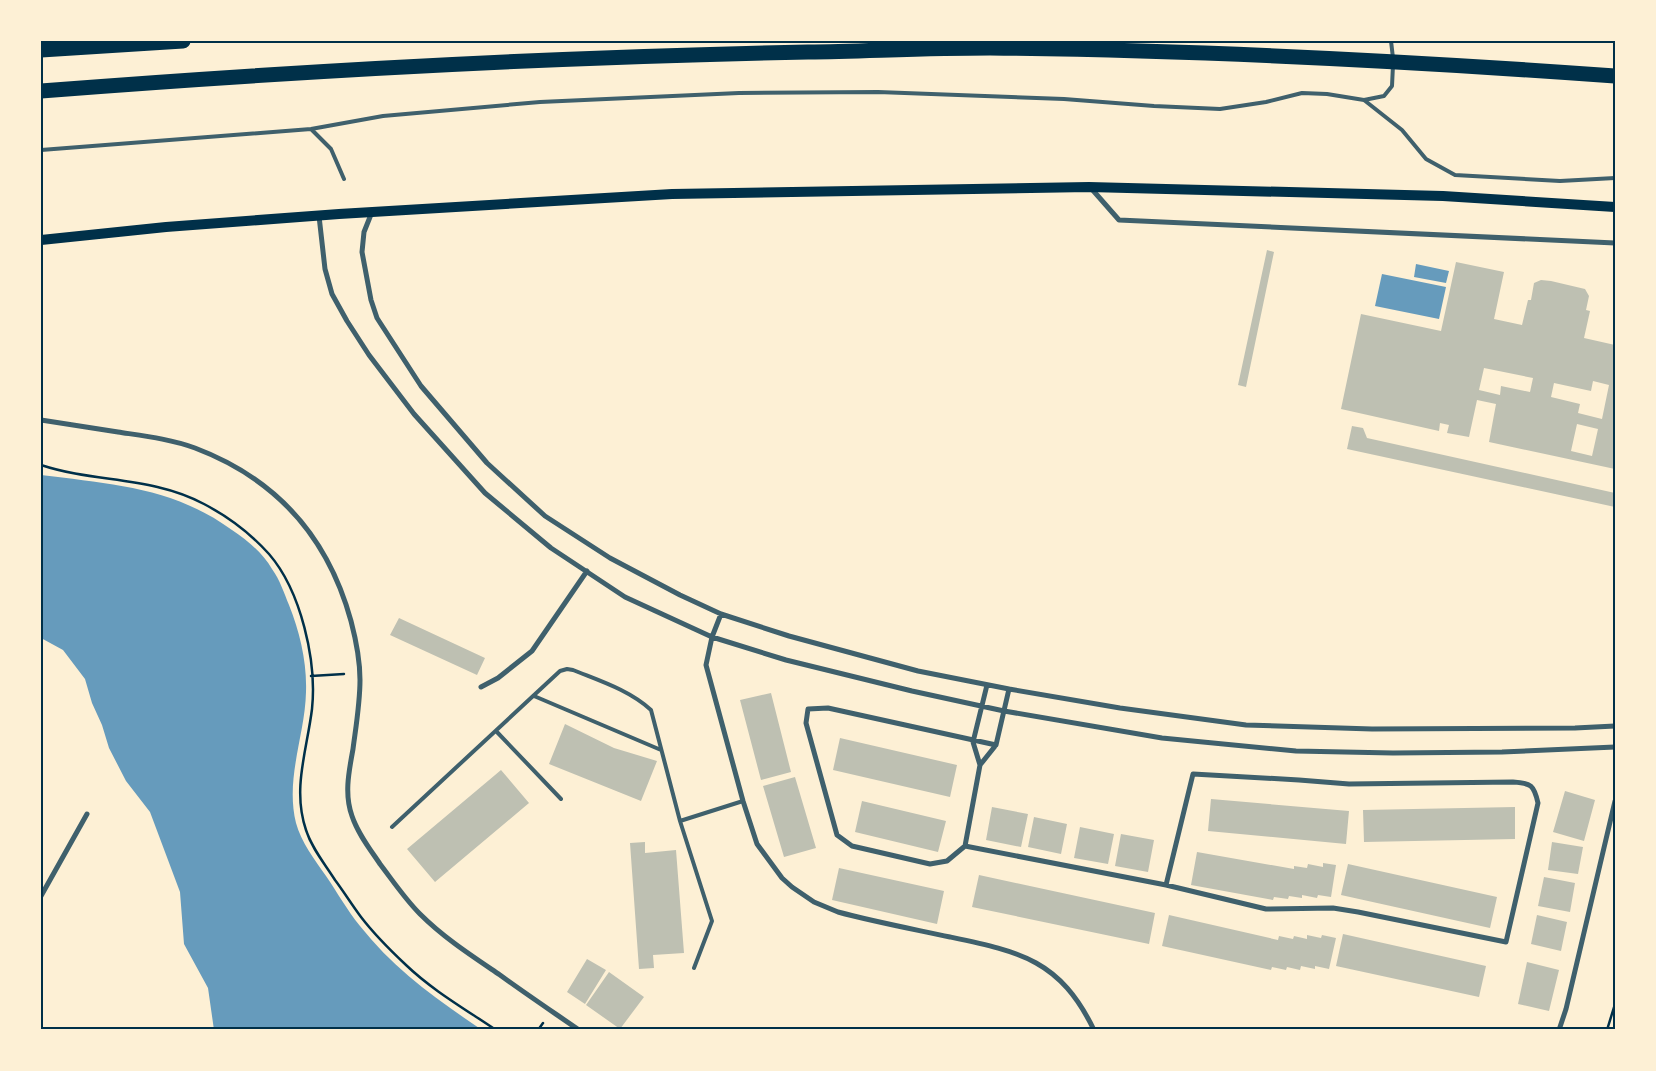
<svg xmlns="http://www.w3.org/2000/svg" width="1656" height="1071" viewBox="0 0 1656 1071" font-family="Manrope,sans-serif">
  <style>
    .water { fill: #669bbc }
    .building { fill: #bec0b2; fill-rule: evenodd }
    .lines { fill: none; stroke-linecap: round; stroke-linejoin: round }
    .path { stroke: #003049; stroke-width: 2.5 }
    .service { stroke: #3f606c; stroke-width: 4 }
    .minor { stroke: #3f606c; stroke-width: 5 }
    .secondary { stroke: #003049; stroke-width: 10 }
    .motorway { stroke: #003049; stroke-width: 15 }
    .neatline { fill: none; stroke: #003049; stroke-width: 2 }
  </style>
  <rect width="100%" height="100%" fill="#fdf0d5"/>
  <path class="water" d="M1416,264L1449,271L1446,283L1414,277Z
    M1382,274L1446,287L1439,319L1375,306Z
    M41,475C111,484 173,487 232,530C247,540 263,553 272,569C280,580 284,593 289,605C300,633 307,662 306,692C305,736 285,778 296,823C301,842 315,860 326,876C337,892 347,910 360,926C394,969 436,999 482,1030H214L208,988L184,944L180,892L150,812L126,781L109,748L102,725L92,703L85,679L63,650L41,638Z"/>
  <path class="building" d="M1267,250L1274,252L1246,387L1238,385Z
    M1456,262L1504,272L1494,319L1522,325L1528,300H1531L1534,283L1541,280L1551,281L1585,289L1589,296L1586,310L1590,311L1584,338L1615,345V469L1489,442L1496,404L1477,400L1469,437L1447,433L1449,425L1440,423L1439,431L1341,409L1361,314L1441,331ZM1484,368L1533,378L1530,392L1501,386L1500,395L1479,390ZM1593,381L1609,385L1602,419L1578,413L1580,404L1551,397L1554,383L1591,391ZM1577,424L1598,429L1592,456L1571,451Z
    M1352,426L1363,428L1367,438L1615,493V507L1347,449Z
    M399,618L485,658L477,675L390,635Z
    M771,693L791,772L761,780L740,700Z
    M565,724L614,748L657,761L641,801L549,764Z
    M840,738L957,765L950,797L833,770Z
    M501,770L529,803L435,882L407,849Z
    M795,777L816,848L784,857L763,786Z
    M1565,791L1595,800L1584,841L1553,832Z
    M1211,799L1349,811L1346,844L1208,831Z
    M862,801L946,821L938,852L855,832Z
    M992,807L1028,814L1021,847L986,840Z
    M1515,807V839L1364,842L1363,810Z
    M1034,817L1067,824L1061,854L1028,847Z
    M1080,827L1114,834L1108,864L1074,858Z
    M1121,834L1154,840L1148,872L1115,866Z
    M645,842V853L676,850L684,953L653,955L654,968L639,969L630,843Z
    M1552,842L1583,847L1578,874L1548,870Z
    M1197,852L1294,869V866L1307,868L1308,864L1323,867V863L1336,865L1331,897L1318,895L1317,898L1302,895V898L1289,896L1288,899L1274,897L1273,900L1191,885Z
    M1348,864L1497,897L1490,928L1341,895Z
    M839,868L944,891L937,924L832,900Z
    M979,875L1155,913L1149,944L972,907Z
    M1544,877L1575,883L1570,912L1538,906Z
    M1169,915L1278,940L1279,936L1293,939L1294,936L1307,939V935L1321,938L1322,935L1336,938L1329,969L1315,966V969L1301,966L1300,970L1287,967L1286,970L1272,967L1271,970L1162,946Z
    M1537,915L1567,922L1561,951L1531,944Z
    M1343,934L1486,966L1479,997L1336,966Z
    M587,959L606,970L585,1004L567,992Z
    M1527,962L1559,970L1549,1011L1518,1004Z
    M609,972L644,997L620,1029L586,1005Z"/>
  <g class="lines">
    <path class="path" d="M41,465C95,483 152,476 204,504C227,516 251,534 269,554C301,591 317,661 312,709C307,750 292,789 306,830C312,849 325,864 335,880C344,892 352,905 361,917C374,934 390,950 406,965C432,990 465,1009 496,1030
      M311,676L344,674
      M538,1030L543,1023
      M1607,1030L1615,1004"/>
    <path class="service" d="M1391,41L1393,58
      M1364,100L1402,130L1426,159L1455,175L1560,181L1615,178
      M311,129L331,149L344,179
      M41,150L311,129L383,116L540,102L739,93L878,92L1064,99L1154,106L1220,109L1266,102L1302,93L1327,94L1364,100L1384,96L1392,86L1393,65
      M534,696L661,750
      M496,731L561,799
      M680,821L743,801
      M392,827L560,671L567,669L573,670C600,681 629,690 651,710L680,821L712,921L694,968"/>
    <path class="minor" d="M1090,187L1119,220L1615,243
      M372,212L364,232L362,252L371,300L377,318L421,386L487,463L545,516L610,558L680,595L721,614L789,636L918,671L1009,689L1120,708L1246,725L1372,729L1575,728L1615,726
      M319,216L325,269L332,294L347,321L369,355L414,414L485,493L551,548L625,597L712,637L786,660L912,691L1004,711L1162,738L1296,751L1393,753L1502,752L1615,747
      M41,420C67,424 93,428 118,432C144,436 170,439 195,448C277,479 328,537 351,621C356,640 360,661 360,680C360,703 356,726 353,749C349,771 344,794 352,816C358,834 370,849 380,864C393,881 405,899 420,914C444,938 472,956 500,975C526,994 553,1012 579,1030
      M721,614L712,637L706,665L743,801L757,844L782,878L792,887L814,902L838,912C875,922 913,929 950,937C1021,952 1060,960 1094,1030
      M987,685L973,742L980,765L996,745L1009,689
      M481,687L498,678L532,651L587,571
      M980,765L965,846L947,861L930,864L852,846L837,835L806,723L808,709L828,708L996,745
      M965,846L1166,885L1266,909L1333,908L1358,912L1506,942L1538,803C1534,785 1531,783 1513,782L1349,784L1299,780L1193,774L1166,885
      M41,896L87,814
      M1559,1030L1566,1009L1615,801"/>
    <path class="secondary" d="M41,240L166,227L339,214L672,194L1089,187L1443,196L1615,207"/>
    <path class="motorway" d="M41,50L183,41
      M41,91C297,71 552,57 808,52C869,51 929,48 990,48C1199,50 1407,61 1615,76"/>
  </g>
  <rect width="1656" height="1071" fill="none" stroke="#fdf0d5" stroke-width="85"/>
  <rect x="42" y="42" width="1572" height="986" class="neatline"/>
</svg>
